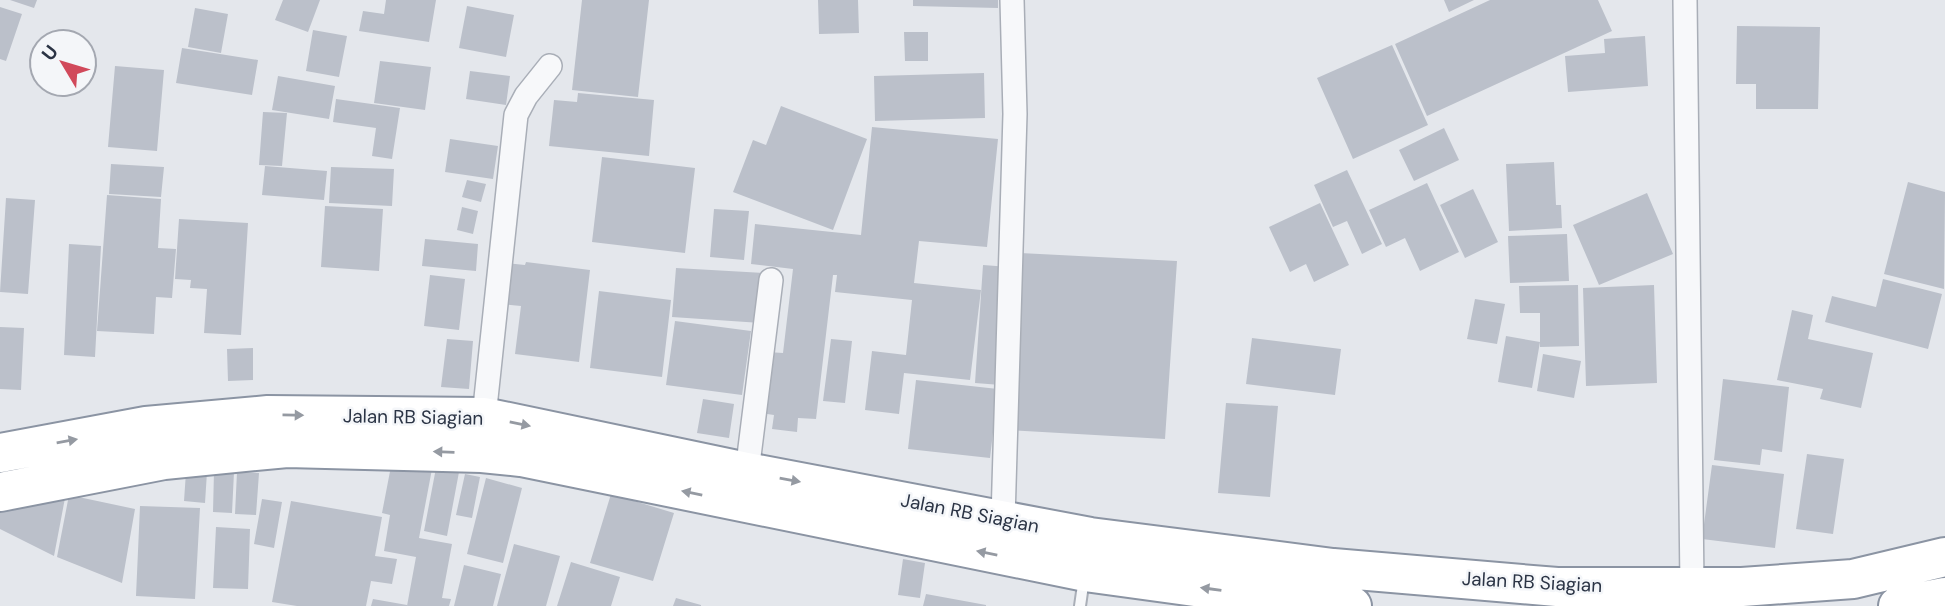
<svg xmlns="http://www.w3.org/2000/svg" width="1945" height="606" viewBox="0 0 1945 606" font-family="'DM Sans',sans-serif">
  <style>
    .building { fill: #bbc0ca }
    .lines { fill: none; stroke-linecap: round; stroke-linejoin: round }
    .lane-casing { stroke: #a9aeb7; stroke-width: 14 }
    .street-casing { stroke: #a9aeb7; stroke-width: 26 }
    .highway-casing { stroke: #8b94a3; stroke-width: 42 }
    .lane { stroke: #f7f8fa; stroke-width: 10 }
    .street { stroke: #f7f8fa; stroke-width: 23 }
    .highway { stroke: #fff; stroke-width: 38 }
    .oneway { fill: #959aa2 }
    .labels { text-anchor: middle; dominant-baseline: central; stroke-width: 5; stroke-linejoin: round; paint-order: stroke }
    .street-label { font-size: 19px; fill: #2b3445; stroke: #f4f6f9 }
  </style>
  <rect width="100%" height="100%" fill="#e4e7ec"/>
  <path class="building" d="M10,0H37L34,8Z
    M283,0H320L308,32L275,20Z
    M386,0H436L429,42L359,31L363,11L384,14Z
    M582,0H649L638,97L572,90Z
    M818,0H858L859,33L819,34Z
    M913,0H998V8L913,6Z
    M1444,0H1474L1449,12Z
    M1490,0H1598L1612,31L1427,116L1395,44Z
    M467,6L514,15L506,57L459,48Z
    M0,7L22,14L6,61L0,59Z
    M195,8L228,14L221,53L188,47Z
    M1737,26L1820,27L1818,109H1756V84H1736Z
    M313,30L347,36L339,77L306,71Z
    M904,32H928V61H905Z
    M1645,36L1648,86L1568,92L1565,56L1605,53L1604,39Z
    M1392,45L1428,125L1353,159L1317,78Z
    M182,48L258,60L252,95L176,83Z
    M380,61L431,67L425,110L374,103Z
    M115,66L164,70L157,151L108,147Z
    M470,71L510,76L506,105L466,99Z
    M984,73L985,118L875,121L874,76Z
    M278,76L335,86L329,119L272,110Z
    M578,93L654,100L649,156L549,146L554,100L577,102Z
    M336,99L400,108L392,159L372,156L376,128L333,122Z
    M781,106L867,139L833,230L733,192L753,140L766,145Z
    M263,112L287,113L282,166L259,165Z
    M872,127L998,139L987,247L919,241L914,283L981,290L970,380L904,373L899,414L865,410L872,351L906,355L912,300L835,292L837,275H833L816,419L798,418L797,432L772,429L774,415L761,413L768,352L783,353L793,269L751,264L755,224L861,235Z
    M1444,128L1459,160L1414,181L1399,150Z
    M450,139L498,146L493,179L445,172Z
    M602,157L695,168L685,253L592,242Z
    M1554,162L1556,205H1561L1562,228L1509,231L1506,164Z
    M111,164L164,167L161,197L109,194Z
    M265,166L327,171L324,200L262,195Z
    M331,167L394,169L392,206L329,203Z
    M1347,170L1382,244L1362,254L1347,221L1333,227L1314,185Z
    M467,180L486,184L481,202L462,197Z
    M1908,182L1945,192L1944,289L1884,274Z
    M1427,183L1459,252L1420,271L1405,238L1386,247L1369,210Z
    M1473,189L1498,242L1465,258L1440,205Z
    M1647,193L1673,254L1599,285L1573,225Z
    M107,195L161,199L158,248L176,249L172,298L156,297L154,334L97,331Z
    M6,198L35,200L28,294L0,292Z
    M1320,203L1349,265L1314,282L1306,264L1290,272L1269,227Z
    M325,206L383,209L379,271L321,267Z
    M462,207L478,211L473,234L457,230Z
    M714,209L749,211L744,260L710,257Z
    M179,219L248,223L241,335L204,333L207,289L190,288L191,280L175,279Z
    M1567,234L1569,281L1510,283L1508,236Z
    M425,239L478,244L476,271L422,266Z
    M69,244L101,246L95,357L64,355Z
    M1020,253L1177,261L1165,439L1009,430Z
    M526,262L590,270L579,362L515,354L521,306L501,304L506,263L525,265Z
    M983,265L1009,267L1001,385L975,383Z
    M676,268L764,273L761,323L672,317Z
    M430,275L465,279L459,330L424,326Z
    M1883,279L1942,294L1928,349L1825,322L1832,296L1876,307Z
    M1578,285L1579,346L1540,347V313H1520L1519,286Z
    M1654,285L1657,383L1586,386L1583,288Z
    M599,291L671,300L662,377L590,368Z
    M1475,299L1505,304L1497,344L1467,339Z
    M1792,310L1813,315L1808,339L1873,353L1861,408L1820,399L1823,389L1777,380Z
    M675,321L751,331L742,395L666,385Z
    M0,327L24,328L21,390L0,389Z
    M1506,336L1540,342L1532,388L1498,382Z
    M1252,338L1341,349L1335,395L1246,384Z
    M447,339L473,341L469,389L441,387Z
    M831,339L852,341L845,403L823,401Z
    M253,348V380L228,381L227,349Z
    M1543,354L1581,361L1574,398L1537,391Z
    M1723,379L1789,387L1782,452L1762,449L1760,465L1714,460Z
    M916,380L998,389L990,458L908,449Z
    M703,399L734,404L729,438L697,433Z
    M1226,403L1278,406L1270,497L1218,493Z
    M1807,454L1844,459L1833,534L1796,529Z
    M392,461L432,469L419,538L452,544L442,598L451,599L449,606H407L416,557L384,551L390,515L382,513Z
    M1712,465L1784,474L1775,548L1702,539Z
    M436,468L459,472L447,536L424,531Z
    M214,471L234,472L232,513L213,512Z
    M186,472H207L205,503L184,501Z
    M237,472L259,473L256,515L235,514Z
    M465,474L480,477L472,518L456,515Z
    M486,478L522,488L503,563L467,554Z
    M611,494L674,513L653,581L590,563Z
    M69,495L135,509L122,583L57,557Z
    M65,498L54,556L0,529V506Z
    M262,499L282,502L274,548L254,544Z
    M291,501L382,517L375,556L397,559L392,584L371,581L366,606H297L272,602Z
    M140,506L200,508L195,599L136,596Z
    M216,527L250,529L248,589L213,588Z
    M514,544L560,556L546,606H497Z
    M903,559L925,563L920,598L898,595Z
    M571,562L620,577L611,606H557Z
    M464,565L501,574L493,606H454Z
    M926,594L986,605V606H923Z
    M676,598L701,605V606H673Z
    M373,599L407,605V606H371Z"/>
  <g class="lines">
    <g class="lane-casing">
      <path id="lane" d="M1080,606L1084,578"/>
    </g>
    <g class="street-casing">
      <path id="street" d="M1685,0L1692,586
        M484,417L516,115L526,96L550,66
        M747,472L771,280
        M1003,519L1015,114L1012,0"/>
    </g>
    <g class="highway-casing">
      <path id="highway" d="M0,453L146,426L268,415L484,417L747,472L1090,537L1333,568L1557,587H1742L1853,579L1945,557
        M0,492L164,460L287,448L482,453L521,457L1085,572L1320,604L1352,606
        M1898,606L1945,597"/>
    </g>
    <use href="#lane" class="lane"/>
    <use href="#street" class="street"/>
    <use href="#highway" class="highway"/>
  </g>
  <defs><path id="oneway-solid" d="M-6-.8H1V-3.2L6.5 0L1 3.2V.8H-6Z" transform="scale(1.75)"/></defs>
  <g class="oneway">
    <use href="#oneway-solid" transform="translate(293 415) rotate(1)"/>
    <use href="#oneway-solid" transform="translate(520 424) rotate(11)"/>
    <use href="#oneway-solid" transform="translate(67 441) rotate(-10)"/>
    <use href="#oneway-solid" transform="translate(444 452) rotate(-178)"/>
    <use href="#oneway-solid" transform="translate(790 480) rotate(10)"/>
    <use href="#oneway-solid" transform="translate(692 493) rotate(-168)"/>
    <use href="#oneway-solid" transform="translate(987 553) rotate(-169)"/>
    <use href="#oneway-solid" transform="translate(1211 589) rotate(-172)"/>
  </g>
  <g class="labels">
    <g class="street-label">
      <text transform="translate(413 417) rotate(1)">Jalan RB Siagian</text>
      <text transform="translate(970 513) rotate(11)">Jalan RB Siagian</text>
      <text transform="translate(1532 582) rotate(3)">Jalan RB Siagian</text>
    </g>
  </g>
  <g transform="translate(63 63) rotate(308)"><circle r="33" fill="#f4f6f9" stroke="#a4a8b1" stroke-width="2"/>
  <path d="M0-5L12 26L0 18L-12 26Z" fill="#d1495b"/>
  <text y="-10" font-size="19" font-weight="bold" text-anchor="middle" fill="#2b3445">U</text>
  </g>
</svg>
